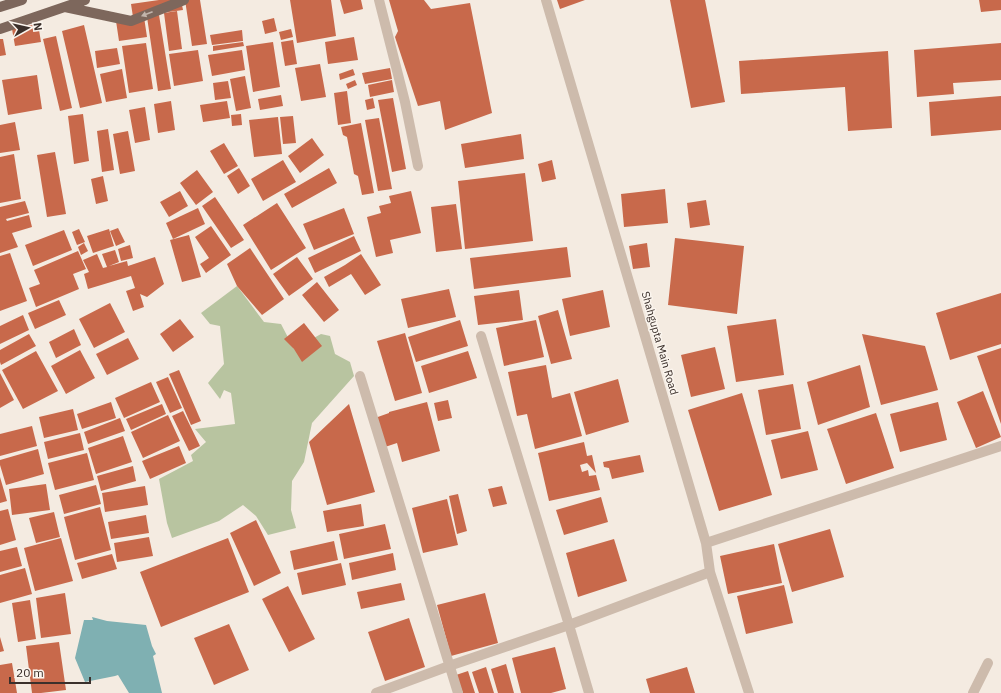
<svg xmlns="http://www.w3.org/2000/svg" width="1001" height="693" viewBox="0 0 1001 693" font-family="'IBM Plex Sans',sans-serif">
  <style>
    .green { fill: #b8c4a0 }
    .water { fill: #7fb0b2 }
    .building { fill: #c8694b }
    .lines { fill: none; stroke-linecap: round; stroke-linejoin: round }
    .lane { stroke: #cdbbac; stroke-width: 10 }
    .street { stroke: #cdbbac; stroke-width: 10 }
    .primary { stroke: #7d675c; stroke-width: 10 }
    .oneway { fill: #c2b5ac }
    .labels { text-anchor: middle; dominant-baseline: central; stroke-width: 3; stroke-linejoin: round; paint-order: stroke }
    .street-label { font-size: 11px; fill: #3b302b; stroke: #fbf5ee }
  </style>
  <rect width="100%" height="100%" fill="#f4ebe1"/>
  <path class="green" d="M237,286L264,322L281,324L294,349L321,334L330,336L335,354L350,362L354,376L312,423L304,462L292,481L291,510L296,528L268,535L256,516L243,505L219,521L172,538L167,523L159,479L193,461L191,455L206,442L195,429L235,424L231,393L224,390L220,399L208,383L224,364L220,326L210,324L201,313Z"/>
  <path class="water" d="M92,617L107,621L146,625L152,646L156,654L153,656L162,693H129L118,675L115,676L85,682L75,658L84,620H93Z"/>
  <path class="building" d="M159,0H181L183,10L133,17L131,4Z
    M185,0H200L207,44L192,46Z
    M290,0H331L336,36L297,43Z
    M340,0H361L363,9L344,14Z
    M389,0H424L431,9L470,3L492,113L445,130L440,101L418,106L395,37L398,31Z
    M557,0H585L560,9Z
    M670,0H705L725,102L691,108Z
    M979,0H1001V10L981,12Z
    M177,11L182,49L169,51L164,13Z
    M159,15L171,89L158,91L147,17Z
    M144,17L147,37L119,41L116,21Z
    M274,18L277,31L265,34L262,21Z
    M38,24L41,42L15,46L12,29Z
    M84,25L102,103L80,108L62,31Z
    M291,29L293,37L281,40L279,32Z
    M242,30L243,41L212,45L210,35Z
    M56,36L72,108L60,111L43,39Z
    M354,37L358,60L328,64L325,42Z
    M0,39H3L6,55L0,56Z
    M293,40L297,64L285,66L281,42Z
    M243,42L244,46L213,51V46Z
    M273,42L280,87L253,92L246,46Z
    M146,43L153,89L129,93L122,46Z
    M1001,43V80L953,83L954,94L917,97L914,50Z
    M117,48L120,64L97,68L95,51Z
    M198,50L203,81L174,86L169,54Z
    M242,50L245,70L212,76L208,55Z
    M888,51L892,128L848,131L845,87L741,94L739,61Z
    M320,64L326,97L301,101L295,68Z
    M390,68L392,79L365,84L362,73Z
    M122,69L127,98L106,102L100,74Z
    M353,69L355,75L340,80L339,74Z
    M37,75L42,109L8,115L2,80Z
    M245,76L251,108L236,111L230,79Z
    M355,80L357,85L348,89L346,84Z
    M392,80L394,92L370,97L368,85Z
    M228,81L231,98L215,100L213,83Z
    M347,91L351,123L338,125L334,93Z
    M281,95L283,106L260,110L258,99Z
    M1001,96V130L931,136L929,102Z
    M373,98L375,108L367,110L365,100Z
    M393,98L406,169L392,172L378,100Z
    M171,101L175,130L158,133L154,104Z
    M227,101L230,118L203,122L200,105Z
    M145,107L150,140L135,143L129,110Z
    M83,114L89,161L74,164L68,116Z
    M241,114L242,125L232,126L231,115Z
    M293,116L296,143L283,144L280,117Z
    M278,117L282,154L254,157L249,120Z
    M379,118L392,189L378,191L365,120Z
    M15,122L20,150L0,153V125Z
    M361,123L374,193L362,195L358,176L354,174L347,137L343,135L341,127Z
    M108,129L114,170L102,172L97,131Z
    M128,131L135,171L120,174L113,134Z
    M521,134L524,159L465,168L461,144Z
    M312,138L324,155L300,173L288,156Z
    M224,143L238,166L224,174L210,151Z
    M55,152L66,214L47,217L37,155Z
    M14,154L21,199L0,203V157Z
    M283,160L296,182L263,201L251,179Z
    M552,160L556,179L542,182L538,164Z
    M239,168L250,186L238,194L227,176Z
    M329,168L337,183L292,208L284,194Z
    M197,170L213,192L196,205L180,183Z
    M525,173L533,241L465,249L458,181Z
    M103,176L108,201L96,204L91,179Z
    M665,189L668,223L624,227L621,194Z
    M180,191L188,206L169,217L160,202Z
    M411,191L421,233L390,240L393,253L376,257L367,217L381,213L379,206L391,203L389,196Z
    M215,197L244,240L231,248L202,206Z
    M706,200L710,225L690,228L687,203Z
    M25,201L29,213L6,219L7,221L29,215L32,227L12,233L18,247L0,253V207Z
    M277,203L306,248L271,270L243,225Z
    M456,204L462,249L436,252L431,207Z
    M198,208L205,224L173,239L166,223Z
    M344,208L354,234L314,250L303,224Z
    M211,226L231,255L206,273L200,264L209,258L195,237Z
    M118,228L125,242L116,246L110,231Z
    M79,229L85,242L77,245L72,232Z
    M109,229L114,246L93,253L87,236Z
    M64,230L72,250L33,266L25,245Z
    M189,235L201,277L182,282L170,240Z
    M354,236L361,251L315,273L308,258Z
    M675,238L744,246L737,314L668,305Z
    M84,243L88,251L81,255L78,247Z
    M647,243L650,267L633,269L629,246Z
    M130,245L133,258L121,261L118,249Z
    M567,247L571,277L474,289L470,258Z
    M250,248L284,299L262,315L237,286L227,264Z
    M115,250L119,262L109,266L127,261L128,266L155,257L164,284L147,297L140,294L144,307L133,311L126,291L135,288L131,276L88,289L84,274L89,272L83,260L97,254L103,268L107,267L102,254Z
    M78,251L86,269L73,274L79,289L36,307L29,288L40,284L34,270Z
    M10,253L27,301L0,311V256Z
    M361,254L381,285L365,295L351,274L329,287L324,277L345,265Z
    M297,257L313,279L289,296L273,274Z
    M317,282L339,310L324,322L302,295Z
    M449,289L456,317L408,328L401,299Z
    M519,290L523,320L478,325L474,296Z
    M603,290L610,327L570,336L562,299Z
    M1001,293V344L950,360L936,313Z
    M59,300L66,315L35,329L28,313Z
    M110,303L125,332L94,348L79,319Z
    M558,310L572,359L551,364L538,316Z
    M23,315L29,330L0,344V326Z
    M180,319L194,337L173,352L160,334Z
    M776,319L784,375L736,382L727,326Z
    M460,320L468,346L416,362L408,337Z
    M536,320L544,357L504,366L496,328Z
    M304,323L322,346L302,362L294,349L284,339Z
    M74,329L81,345L56,358L49,342Z
    M405,333L422,393L395,401L377,341Z
    M29,334L36,346L1,365L0,362V350Z
    M862,334L925,346L938,390L881,405Z
    M128,338L139,359L107,375L96,354Z
    M715,347L725,389L691,397L681,355Z
    M1001,348V424L977,356Z
    M80,350L95,378L66,394L51,366Z
    M36,351L58,391L23,409L2,370Z
    M468,351L477,378L429,393L421,366Z
    M546,365L552,398L570,393L582,436L535,449L527,414L517,416L508,372Z
    M860,365L870,407L818,425L807,382Z
    M179,370L201,421L191,425L169,374Z
    M0,373L14,400L0,408Z
    M168,377L182,408L170,413L156,382Z
    M618,379L629,422L586,435L574,392Z
    M151,382L160,402L124,418L115,398Z
    M793,384L801,429L766,435L758,390Z
    M983,391L1001,437L976,448L957,402Z
    M742,393L772,495L719,511L688,410Z
    M448,400L452,418L438,421L434,403Z
    M111,402L116,418L82,429L77,414Z
    M427,402L440,451L402,462L397,443L385,447L375,418L389,413V412Z
    M938,402L947,440L900,452L890,414Z
    M162,404L166,414L131,430L126,419Z
    M349,404L375,492L327,505L309,442Z
    M73,409L78,430L44,438L39,417Z
    M183,411L200,446L189,451L172,416Z
    M876,413L894,468L846,484L827,429Z
    M168,415L180,441L143,458L131,432Z
    M120,418L125,431L88,444L84,432Z
    M32,426L37,446L0,456V434Z
    M808,431L818,470L781,479L771,440Z
    M80,433L84,450L48,459L44,442Z
    M123,436L132,462L96,474L88,448Z
    M584,442L587,456L592,455L596,473L587,463L580,465L582,472L588,470L589,476L596,475L600,490L549,501L538,453Z
    M179,446L186,463L150,479L142,461Z
    M38,449L44,474L6,485L0,465V460Z
    M87,453L94,480L55,490L48,463Z
    M640,455L644,472L612,479L609,468L604,467L603,462Z
    M133,466L136,481L101,491L97,476Z
    M0,477L7,501L0,503Z
    M46,484L50,510L12,515L9,489Z
    M96,485L101,504L64,514L59,495Z
    M145,486L148,505L105,512L102,493Z
    M502,486L507,504L493,507L488,489Z
    M458,494L467,531L457,534L449,496Z
    M601,497L608,522L564,535L556,510Z
    M447,499L458,545L423,553L412,508Z
    M361,504L364,526L327,532L323,511Z
    M100,507L111,550L75,560L64,517Z
    M8,509L16,540L0,545V511Z
    M54,512L60,537L36,543L29,518Z
    M146,515L149,533L111,539L108,522Z
    M256,520L281,573L254,586L230,533Z
    M385,524L391,549L344,559L339,534Z
    M830,529L844,577L792,592L778,544Z
    M149,537L153,556L117,562L114,543Z
    M61,538L73,581L35,591L24,548Z
    M228,538L249,592L161,627L140,572Z
    M614,539L627,581L578,597L566,553Z
    M334,541L338,560L294,570L290,551Z
    M774,544L782,583L728,594L720,556Z
    M17,547L22,566L0,572V551Z
    M393,553L396,570L352,580L349,563Z
    M112,554L117,569L82,579L77,563Z
    M341,563L346,585L302,595L297,573Z
    M25,568L32,594L0,603V575Z
    M401,583L405,600L361,609L357,592Z
    M784,585L793,623L746,634L737,596Z
    M288,586L315,639L289,652L262,599Z
    M65,593L71,634L41,638L36,598Z
    M485,593L498,643L451,656L437,605Z
    M30,600L36,639L18,642L12,603Z
    M409,618L425,667L385,681L368,632Z
    M229,624L249,670L214,685L194,638Z
    M0,637L4,651L0,652Z
    M59,642L66,690L41,693H32L26,646Z
    M555,647L566,689L551,693H521L512,658Z
    M12,663L17,693H0V665Z
    M506,664L514,693H498L491,669Z
    M486,667L494,693H479L472,672Z
    M687,667L695,693H650L646,679Z
    M468,671L475,693H463L456,675Z"/>
  <g class="lines">
    <path class="lane" d="M973,693L988,663"/>
    <path class="street" d="M379,0L405,102L418,166
      M546,0L706,543L710,572L749,693
      M481,336L569,625L589,693
      M360,376L458,693
      M706,543L1001,446
      M376,693L449,666L569,625L710,572"/>
    <path class="primary" d="M0,7L22,0
      M65,7L131,21L184,0
      M0,29L85,0"/>
  </g>
  <defs><path id="oneway-solid" d="M-6-.8H1V-3.2L6.5 0L1 3.2V.8H-6Z"/></defs>
  <use class="oneway" href="#oneway-solid" transform="translate(147 14) rotate(159)"/>
  <g class="labels">
    <g class="street-label">
      <text transform="translate(660 343) rotate(74)">Shahgupta Main Road</text>
    </g>
  </g>
  <g transform="translate(28 28) rotate(82)" stroke="#fbf5ee" stroke-width="3" paint-order="stroke">
  <path d="M0-3L7 15L0 10L-7 15Z" fill="#3b302b"/>
  <text y="-6" font-size="11" font-weight="bold" text-anchor="middle" fill="#3b302b">N</text>
  </g>
  <path d="M10 677v6h80v-6" fill="none" stroke="#3b302b" stroke-width="2"/>
  <text x="16" y="677" font-size="12" fill="#3b302b" stroke="#fbf5ee" stroke-width="3" paint-order="stroke">20 m</text>
</svg>
